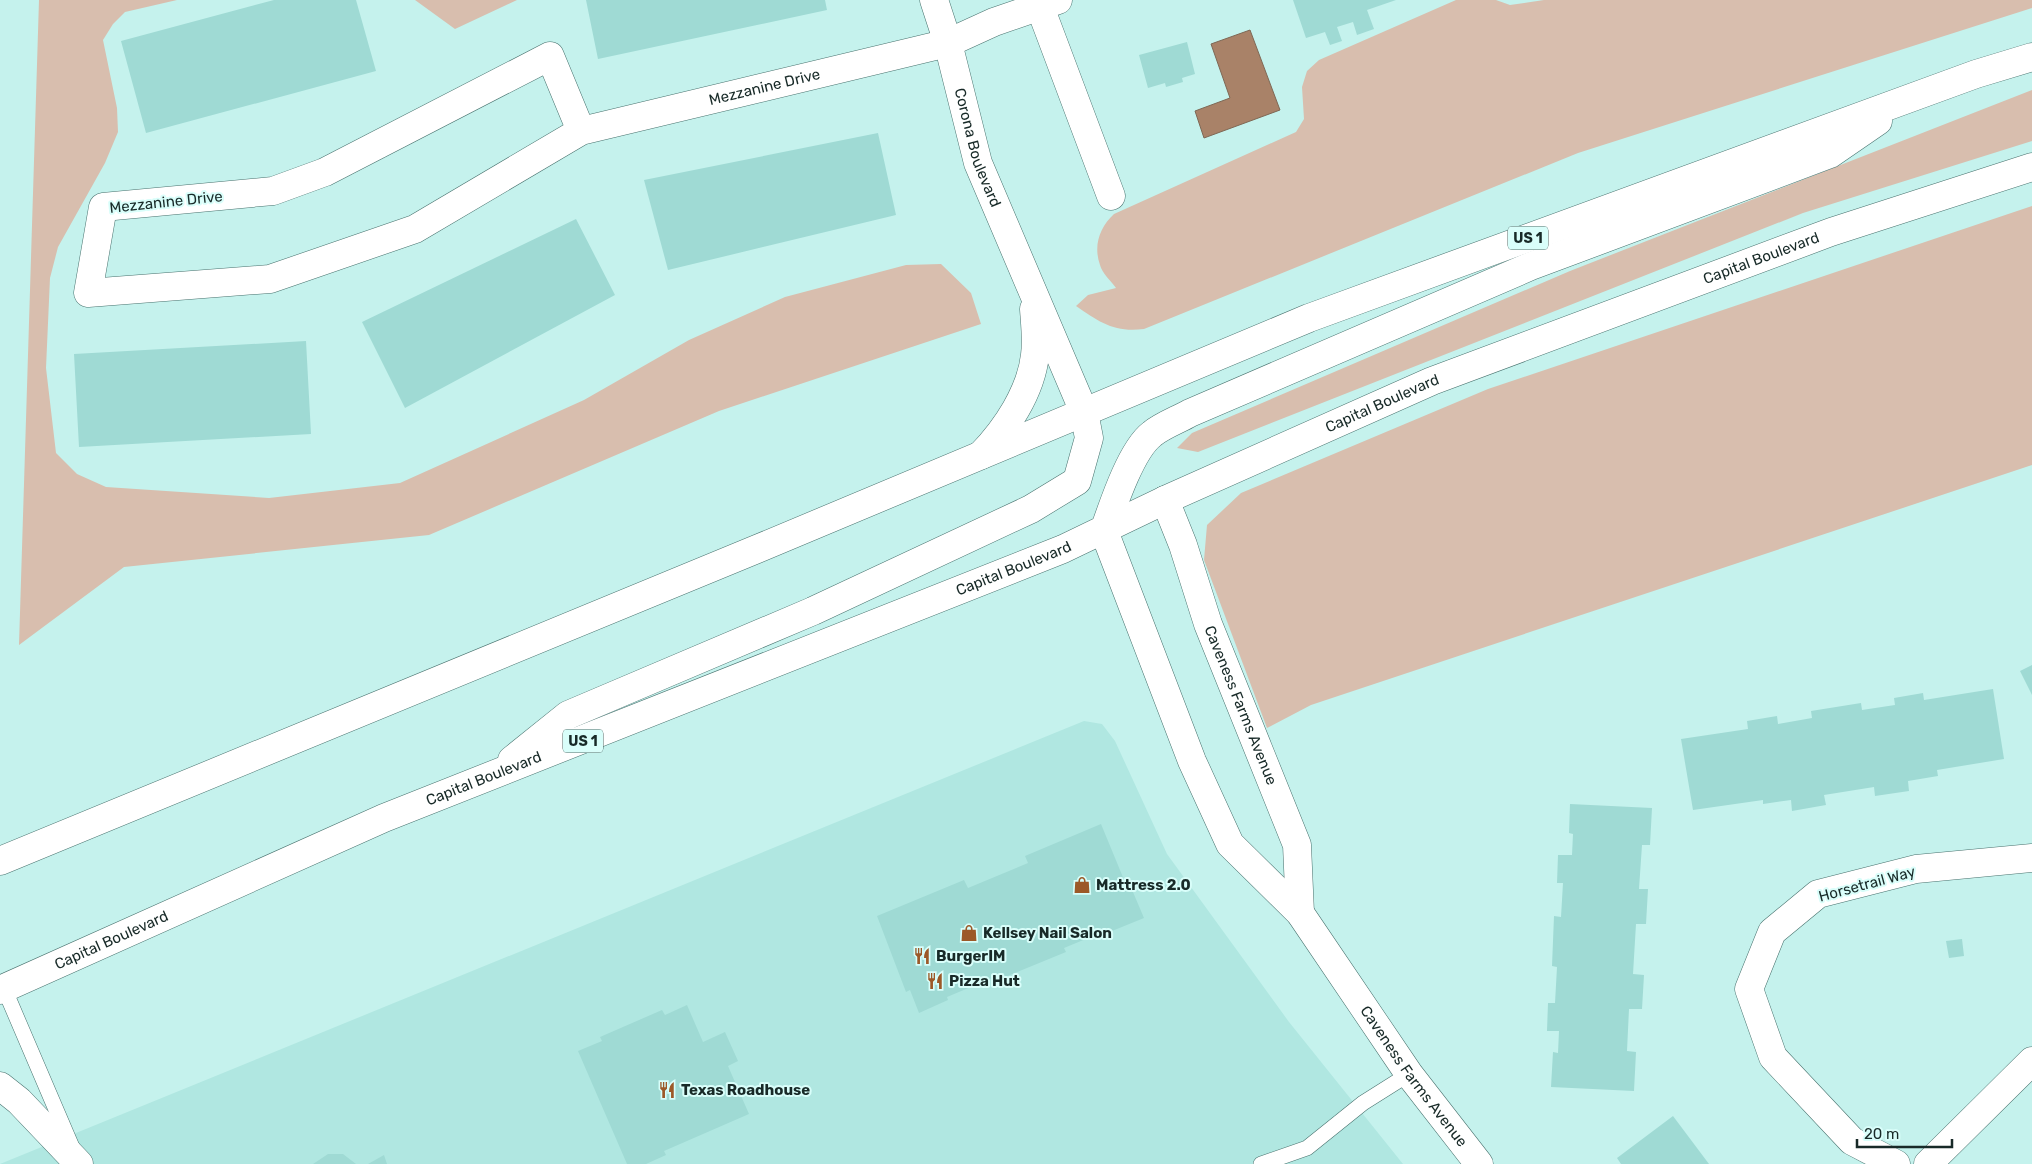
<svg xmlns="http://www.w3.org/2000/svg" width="2032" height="1164" viewBox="0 0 2032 1164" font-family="Rubik,sans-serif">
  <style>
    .built { fill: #b0e7e1 }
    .green { fill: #d8beae }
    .water { fill: #a98268; stroke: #7e6855 }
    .building { fill: #9fdad4 }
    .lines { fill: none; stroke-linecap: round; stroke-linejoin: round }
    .lane-casing { stroke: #48726e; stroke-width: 16 }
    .street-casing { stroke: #48726e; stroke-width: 29 }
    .secondary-casing { stroke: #48726e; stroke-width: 29 }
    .highway-casing { stroke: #48726e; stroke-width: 29 }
    .lane { stroke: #fff; stroke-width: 15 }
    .street { stroke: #fff; stroke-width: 28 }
    .secondary { stroke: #fff; stroke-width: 28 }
    .highway { stroke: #fff; stroke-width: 28 }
    .labels { text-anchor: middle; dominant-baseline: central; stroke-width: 4; stroke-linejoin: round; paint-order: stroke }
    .shield { fill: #d9fefa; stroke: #526a67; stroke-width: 1 }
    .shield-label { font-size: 14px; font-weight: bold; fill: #182a28 }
    .street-label { font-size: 15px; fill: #182a28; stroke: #d9fefa }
    .poi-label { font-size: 15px; font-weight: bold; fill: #182a28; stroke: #d9fefa; text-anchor: start }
  </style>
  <rect width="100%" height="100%" fill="#c5f2ed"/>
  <path class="built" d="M1084,721L1102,724L1115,741L1167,854L1289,1022L1403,1164H0Z"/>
  <path class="green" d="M39,0H177L125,12L113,24L103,40L117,108L118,132L105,163L58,247L50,278L46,368L56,453L77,474L106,487L269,498L400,483L584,400L689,340L785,297L906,265L941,264L971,293L981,324L719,411L429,535L124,567L19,645Z
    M415,0H517L455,29Z
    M1456,0H1496L1510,5L1544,0H2032V8L1578,153L1144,329C1115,333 1099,322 1076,306L1088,295L1116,288C1111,281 1102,273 1100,265C1093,245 1100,227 1114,214L1296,132L1304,119L1302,87L1307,71L1319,60Z
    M2032,90V141L1803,213L1198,452L1177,448L1192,433L1570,271Z
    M2032,206V465L1311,705L1267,728L1204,560L1207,525L1241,493L1488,389Z"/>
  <path class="water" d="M1250,30L1280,110L1204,138L1195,111L1230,98L1211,44Z"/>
  <path class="building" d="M274,0H356L376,71L146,133L121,41Z
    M586,0H825L827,10L598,59Z
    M1293,0H1396L1367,10L1374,29L1357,35L1353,22L1337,27L1342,41L1330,45L1325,32L1306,38Z
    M1187,42L1195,74L1182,78L1183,82L1166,87L1165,83L1148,88L1139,55Z
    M878,133L896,215L668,270L644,180Z
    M576,219L615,295L405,408L362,322Z
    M306,341L311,434L79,447L74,354Z
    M2032,665V695L2020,671Z
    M1993,689L2004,759L1937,770L1938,776L1908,781L1909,791L1875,796L1874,787L1824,795L1826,805L1792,811L1791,800L1763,804V800L1693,810L1681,739L1748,729L1747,721L1777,716L1778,724L1812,718L1811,711L1861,703L1862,710L1895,705L1894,698L1923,693L1924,700Z
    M1570,804L1652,808L1650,845H1642L1639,889H1648L1646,924H1636L1633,974L1644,975L1642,1009H1629L1627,1051L1636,1052L1634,1091L1551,1087L1553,1052L1558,1053L1559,1031H1547L1548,1003H1555L1557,967L1552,966L1554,916L1561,917L1563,883H1557L1558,855H1572L1573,834L1569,833Z
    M1101,824L1127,887L1130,885L1144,918L1112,931L1110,929L1064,948L1066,952L1005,977L1004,973L947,997L948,1000L919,1013L910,990L906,992L877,916L964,880L968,888L1028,863L1025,856Z
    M1962,939L1964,956L1949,958L1946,941Z
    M687,1005L703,1042L725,1032L738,1061L728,1066L749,1114L664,1151L666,1155L646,1164H627L578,1051L602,1041L600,1037L662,1010L665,1015Z
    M1673,1116L1709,1164H1621L1617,1158Z
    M328,1154H343L356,1164H313Z
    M384,1155L387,1164H368Z"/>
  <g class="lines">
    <g class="lane-casing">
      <path id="lane" d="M4,988L72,1147
        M1261,1164L1307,1148L1363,1103L1409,1074"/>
    </g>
    <g class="street-casing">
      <g id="street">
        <path d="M1040,7L1111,196"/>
        <path id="s1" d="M581,131L550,56L325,172L273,191L103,207L88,293L270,279L415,229L581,131L948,43L994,22L1058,0"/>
        <path d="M1896,1164L1852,1141L1773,1057L1749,989L1772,932L1818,894L1916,869L2032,858"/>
        <path d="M1928,1164L2032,1061"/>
      </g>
    </g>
    <g class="secondary-casing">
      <g id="secondary">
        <path id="s2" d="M934,0L948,43L978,163L1084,412"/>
        <path d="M981,455C1006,429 1031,392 1035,355C1037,340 1035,324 1034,309"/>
        <path id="s3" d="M1165,500L1183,545L1208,624L1297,845L1300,913"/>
        <path id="s4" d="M1104,531L1192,761L1230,844L1300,913L1409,1074L1479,1164"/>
      </g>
    </g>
    <g class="highway-casing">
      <g id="highway">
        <path d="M1104,531C1113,505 1131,450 1152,434C1163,425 1178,420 1190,413L1531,266L1830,154L1878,121"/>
        <path d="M512,760L568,715L813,611L1031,509L1077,481L1089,438L1084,412"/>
        <path d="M0,861L757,549L1309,318L1976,74L2032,57"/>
        <path id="s5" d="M0,990L384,818L1063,549L1165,500L1432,381L1831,232L2032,167"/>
        <path d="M0,1086L19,1101L79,1164"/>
      </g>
    </g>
    <use href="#lane" class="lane"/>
    <use href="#street" class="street"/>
    <use href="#secondary" class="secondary"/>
    <use href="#highway" class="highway"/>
  </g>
  <defs>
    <g id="shop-bare" transform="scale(1.35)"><path d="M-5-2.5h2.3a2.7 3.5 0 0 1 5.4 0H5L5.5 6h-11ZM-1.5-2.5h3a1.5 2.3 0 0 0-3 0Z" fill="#9c5928" stroke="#d9fefa" stroke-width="2.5" paint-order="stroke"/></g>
    <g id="restaurant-bare" transform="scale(1.35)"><path d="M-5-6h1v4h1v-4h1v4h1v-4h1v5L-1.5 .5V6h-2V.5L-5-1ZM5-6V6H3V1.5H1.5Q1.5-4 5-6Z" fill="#9c5928" stroke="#d9fefa" stroke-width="2.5" paint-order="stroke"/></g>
  </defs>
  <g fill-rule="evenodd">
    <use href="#shop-bare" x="1082" y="885"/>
    <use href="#shop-bare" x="969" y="933"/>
    <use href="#restaurant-bare" x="922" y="956"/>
    <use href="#restaurant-bare" x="935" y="981"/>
    <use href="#restaurant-bare" x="667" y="1090"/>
  </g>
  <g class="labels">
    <g class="shield">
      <rect x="1508" y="226.5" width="40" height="23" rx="4"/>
      <rect x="563" y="729.5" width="40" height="23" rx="4"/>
    </g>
    <g class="shield-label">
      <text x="1528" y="238">US 1</text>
      <text x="583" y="741">US 1</text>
    </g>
    <g class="street-label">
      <text stroke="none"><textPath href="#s1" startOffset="1365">Mezzanine Drive</textPath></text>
      <text stroke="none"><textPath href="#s2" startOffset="154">Corona Boulevard</textPath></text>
      <text transform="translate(166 202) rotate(-6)">Mezzanine Drive</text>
      <text stroke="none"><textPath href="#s5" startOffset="1908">Capital Boulevard</textPath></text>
      <text stroke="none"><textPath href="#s5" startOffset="1502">Capital Boulevard</textPath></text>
      <text stroke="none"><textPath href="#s5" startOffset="1098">Capital Boulevard</textPath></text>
      <text stroke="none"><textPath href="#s3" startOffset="219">Caveness Farms Avenue</textPath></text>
      <text stroke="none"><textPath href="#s5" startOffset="528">Capital Boulevard</textPath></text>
      <text transform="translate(1867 884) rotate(-15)">Horsetrail Way</text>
      <text stroke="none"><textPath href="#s5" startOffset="122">Capital Boulevard</textPath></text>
      <text stroke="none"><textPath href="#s4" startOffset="635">Caveness Farms Avenue</textPath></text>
    </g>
    <g class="poi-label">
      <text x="1096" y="885">Mattress 2.0</text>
      <text x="983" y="933">Kellsey Nail Salon</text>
      <text x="936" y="956">BurgerIM</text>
      <text x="949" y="981">Pizza Hut</text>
      <text x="681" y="1090">Texas Roadhouse</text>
    </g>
  </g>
  <path d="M1857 1139v8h95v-8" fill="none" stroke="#182a28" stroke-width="2.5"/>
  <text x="1864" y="1139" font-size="15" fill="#182a28" stroke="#d9fefa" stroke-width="4" paint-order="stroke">20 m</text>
</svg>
